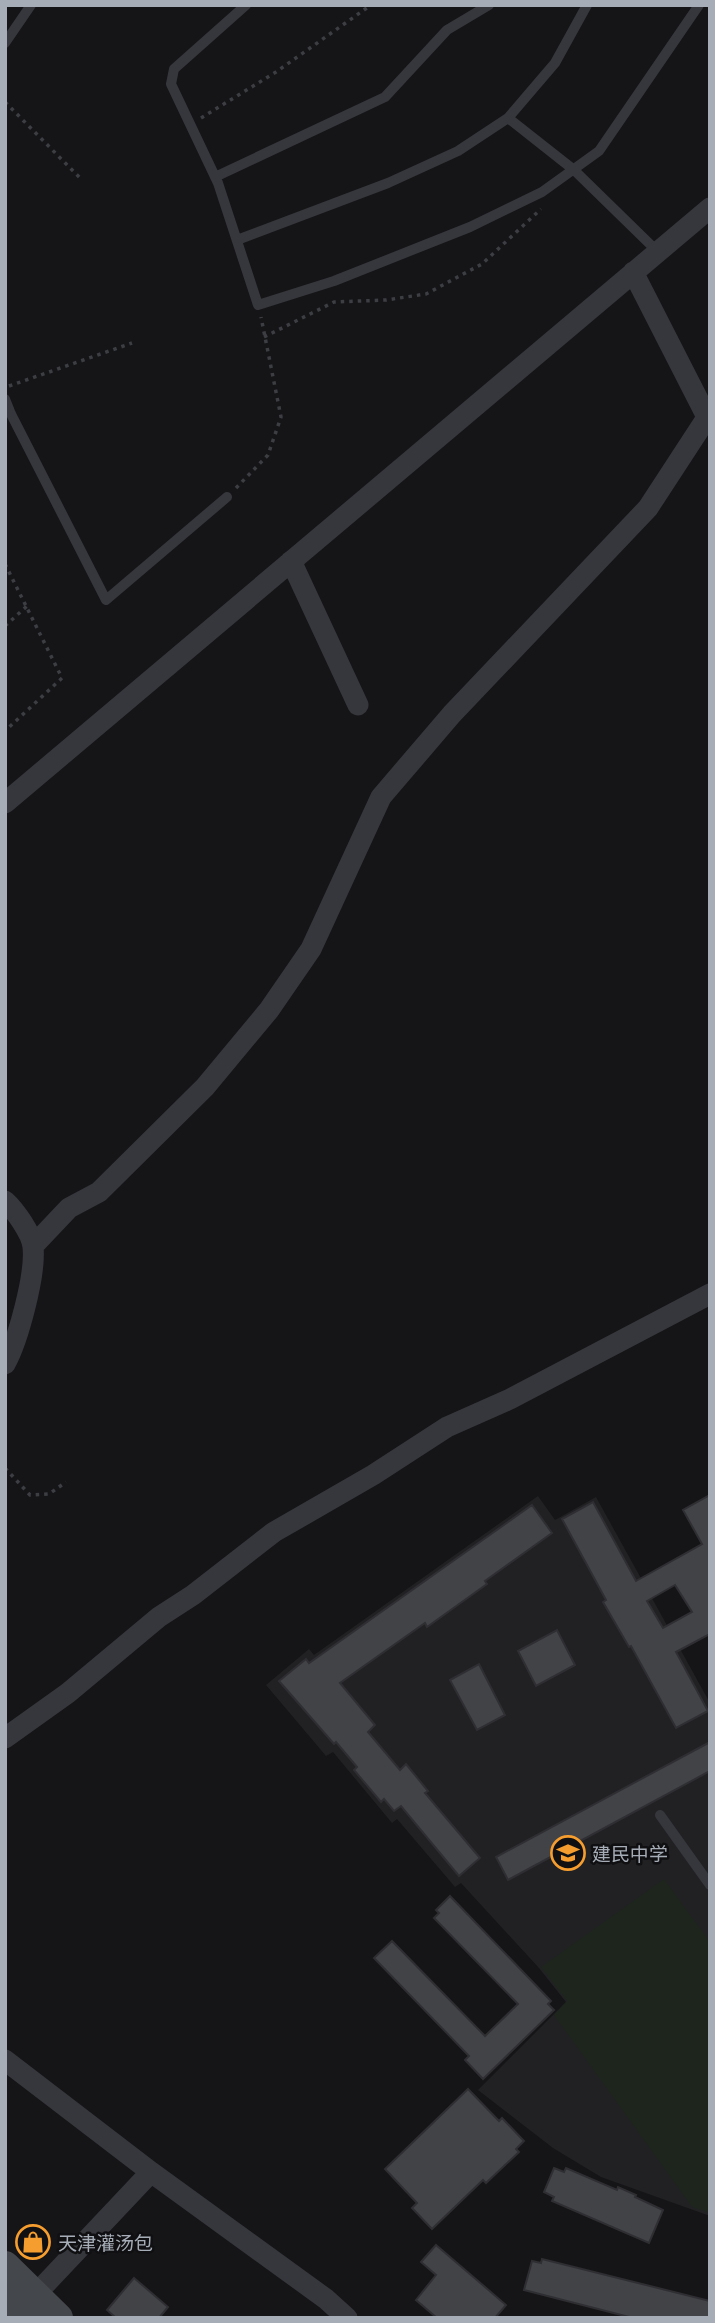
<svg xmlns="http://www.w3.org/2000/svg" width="715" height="2323" viewBox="0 0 715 2323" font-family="'Exo 2','Noto Sans SC',sans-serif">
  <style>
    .built { fill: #212124 }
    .green { fill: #1d251d }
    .building { fill: #414347; stroke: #2f2f33; stroke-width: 2; fill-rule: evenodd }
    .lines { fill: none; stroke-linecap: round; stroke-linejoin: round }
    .path { stroke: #3c3e43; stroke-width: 3.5; stroke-dasharray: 3.5 5; stroke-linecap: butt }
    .lane { stroke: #36373c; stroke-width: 10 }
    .street { stroke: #36373c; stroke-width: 21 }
    .secondary { stroke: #44474c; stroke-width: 30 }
    .labels { text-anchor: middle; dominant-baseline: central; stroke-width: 5; stroke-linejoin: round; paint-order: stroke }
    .poi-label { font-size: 19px; fill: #a6adb7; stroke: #101012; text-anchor: start }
  </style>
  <rect width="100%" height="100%" fill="#151517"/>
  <path class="built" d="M538,1496L555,1520L596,1497L710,1703V2216L601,2177L553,2148L478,2090L566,2002L539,1968L461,1883L455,1887L397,1819L392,1823L333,1752L326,1756L266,1685L309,1649L314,1655Z"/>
  <path class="green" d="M664,1879L710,1942V2213L692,2207L554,2015L567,2001L541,1967Z"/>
  <path class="building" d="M710,1495V1634L676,1652L708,1711L676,1728L631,1646L629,1647L603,1602L606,1600L562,1519L593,1502L636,1581L702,1544L683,1510ZM675,1585L692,1612L663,1628L647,1601Z
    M532,1505L552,1533L485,1581L487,1584L427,1627L425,1623L340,1683L375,1725L368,1732L400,1770L406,1764L428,1791L425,1793L480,1858L459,1876L401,1806L394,1811L384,1799L381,1802L354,1770L357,1767L336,1742L334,1744L279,1681L306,1659L309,1663Z
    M557,1630L575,1665L536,1686L518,1651Z
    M479,1664L505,1715L477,1730L450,1680Z
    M710,1742V1771L508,1880L496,1857Z
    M450,1896L551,2001L548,2004L554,2010L483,2079L465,2060L469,2056L374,1958L392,1941L485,2036L518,2004L434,1918L439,1913L436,1910Z
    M468,2089L499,2121L502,2118L524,2141L516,2149L519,2152L486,2183L483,2180L432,2229L412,2208L417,2203L385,2169Z
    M554,2168L564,2172L566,2168L617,2190L618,2187L636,2195L635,2197L663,2210L649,2243L552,2201L554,2197L544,2192Z
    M436,2245L506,2305L495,2318H437L416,2300L436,2275L421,2262Z
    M542,2259L710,2301V2318H633L524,2290L532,2261L541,2263Z
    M134,2278L168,2307L159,2318H116L107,2310Z"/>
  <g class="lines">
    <path class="path" d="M5,102L82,180
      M201,118L276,72L371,5
      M264,337L334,302L386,300L426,294L482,264L541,209
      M9,386L132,343
      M236,488L268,455L281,417L261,317
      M5,564L62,678L5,731
      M5,626L27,606
      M5,1468L30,1495L49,1494L66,1482"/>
    <path class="lane" d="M246,5L174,69L171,84L218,183L258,305L334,281L470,227L542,192L599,151L699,5
      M5,43L31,5
      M508,118L555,63L587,5
      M215,177L385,97L447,30L489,5
      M237,240L388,183L458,151L508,118L574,170L658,252
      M5,399L11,414L106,600L227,497
      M660,1815L710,1885"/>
    <path class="street" d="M633,272L707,417
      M291,561L358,705
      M5,803L710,208
      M5,1201C15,1210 32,1234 33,1247C36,1274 18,1341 5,1364
      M33,1246L69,1208L99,1192L205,1087L269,1010L311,949L381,797L452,714L648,508L710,413
      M5,1738L68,1693L159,1617L193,1595L274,1532L373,1475L447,1427L510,1399L710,1294
      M5,2060L151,2172L326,2299L347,2318
      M35,2295L151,2172"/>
    <path class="secondary" d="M5,2266L58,2318
      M5,2303L21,2318"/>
  </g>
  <defs>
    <g id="school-ring" transform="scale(1.75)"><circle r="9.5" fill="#101012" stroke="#f59d2e" stroke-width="1.5"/><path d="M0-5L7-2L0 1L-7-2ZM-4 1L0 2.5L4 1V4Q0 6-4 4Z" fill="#f59d2e"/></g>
    <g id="shop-ring" transform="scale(1.75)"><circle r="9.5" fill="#101012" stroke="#f59d2e" stroke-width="1.5"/><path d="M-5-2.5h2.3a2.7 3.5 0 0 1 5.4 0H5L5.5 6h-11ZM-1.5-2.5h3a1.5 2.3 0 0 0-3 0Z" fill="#f59d2e"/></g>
  </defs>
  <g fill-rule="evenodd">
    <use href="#school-ring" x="568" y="1853"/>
    <use href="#shop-ring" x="33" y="2242"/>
  </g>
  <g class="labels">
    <g class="poi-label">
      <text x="592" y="1853">建民中学</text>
      <text x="58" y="2242">天津灌汤包</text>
    </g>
  </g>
  <rect width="715" height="2323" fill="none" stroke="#a6adb7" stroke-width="14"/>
</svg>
